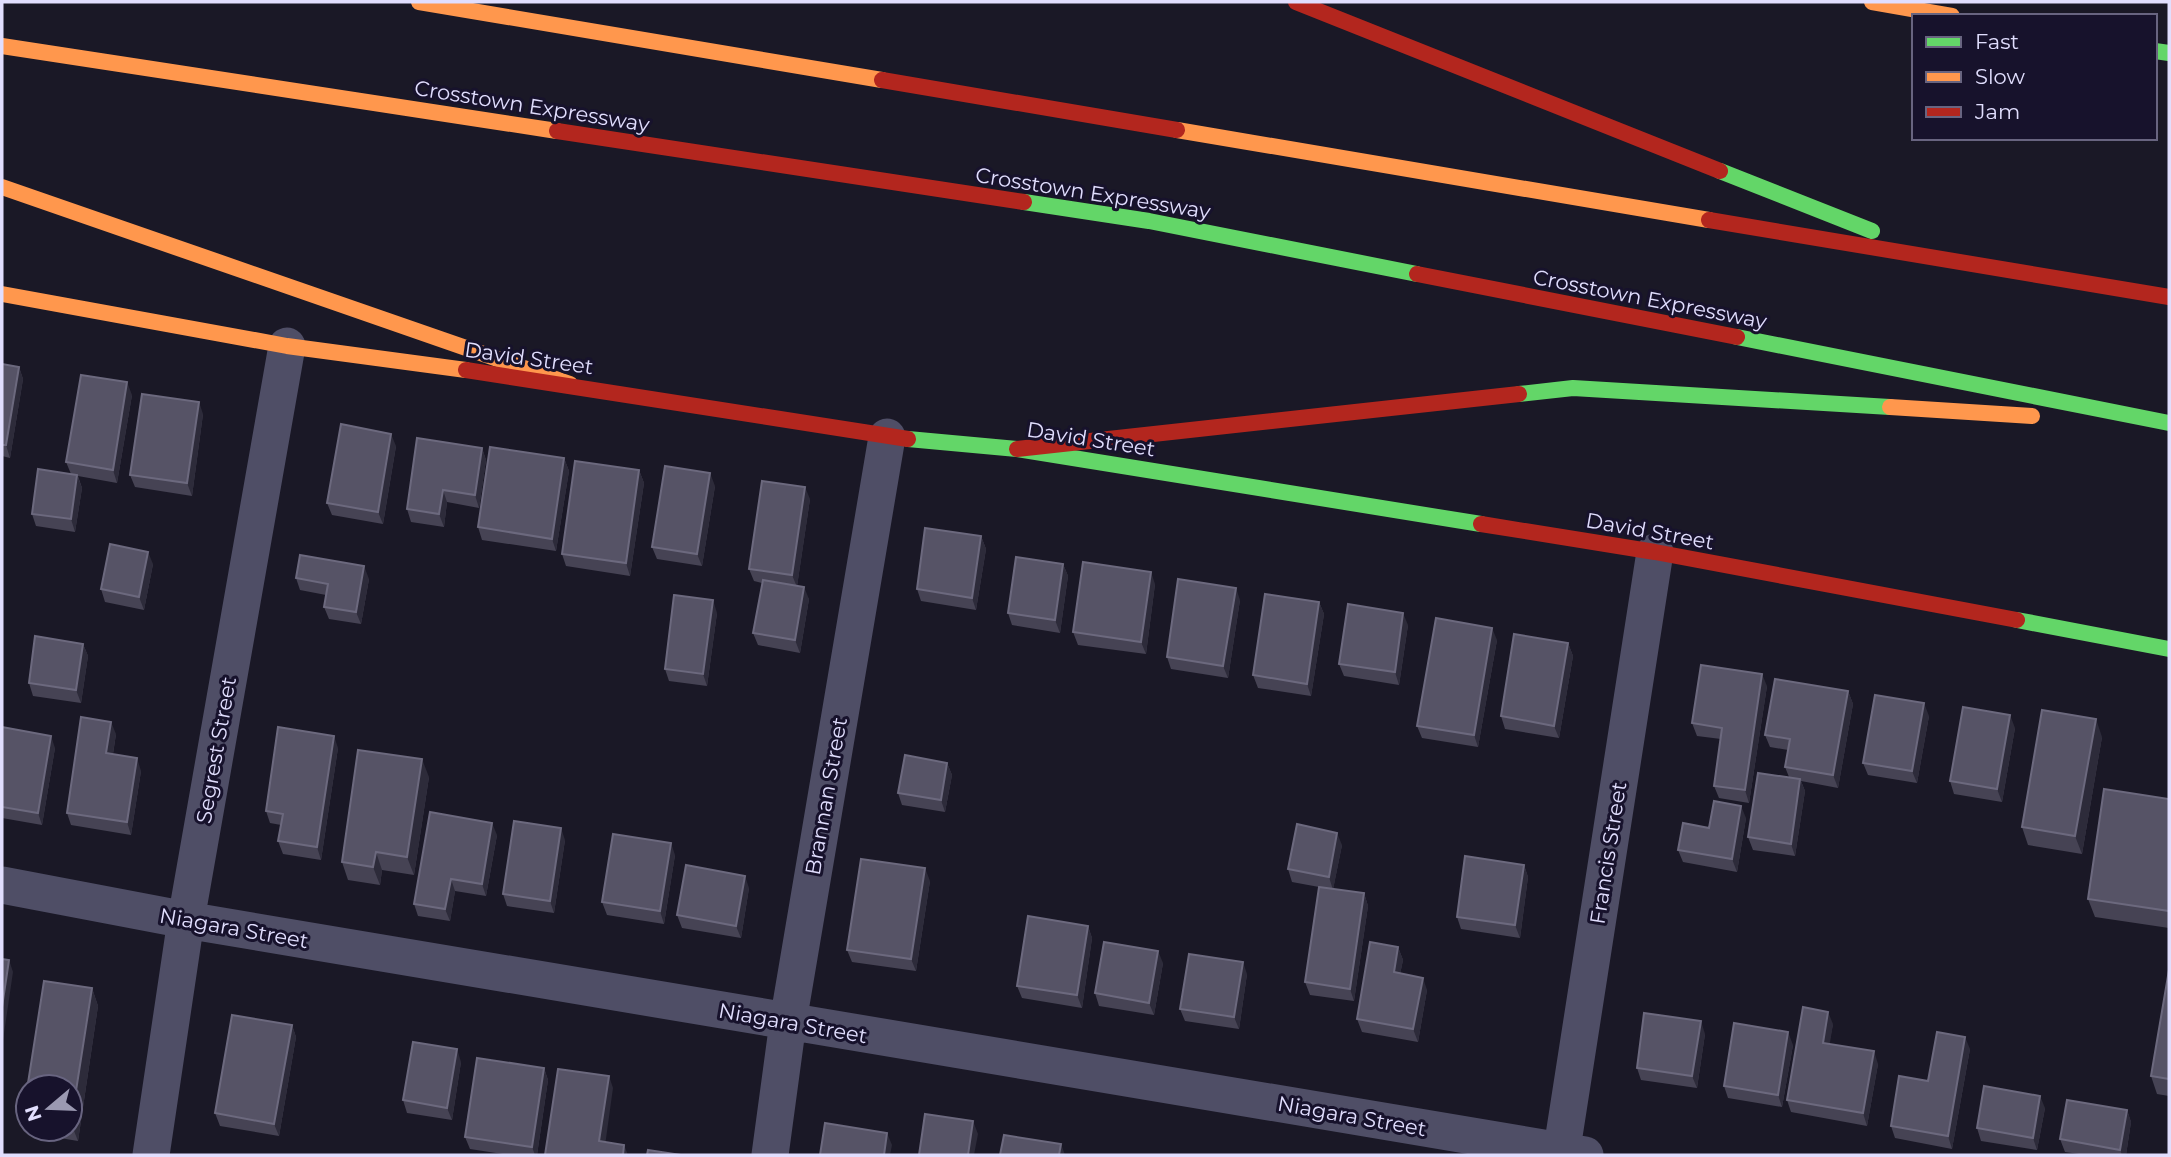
<svg xmlns="http://www.w3.org/2000/svg" width="2171" height="1157" viewBox="0 0 2171 1157" font-family="Montserrat,sans-serif">
  <style>
    .lines { fill: none; stroke-linecap: round; stroke-linejoin: round }
    .street { stroke: #4f4e66; stroke-width: 37 }
    .fast { stroke: #63d668; stroke-width: 16 }
    .slow { stroke: #ff974d; stroke-width: 16 }
    .jam { stroke: #b3261e; stroke-width: 16 }
    .wall { fill: #464354 }
    .shaded-wall { fill: #2d2b3a }
    .building { fill: #565366; stroke: #6c697e; stroke-width: 2 }
    .labels { text-anchor: middle; dominant-baseline: central; stroke-width: 6; stroke-linejoin: round; paint-order: stroke }
    .street-label { font-size: 21px; fill: #e1defe; stroke: #17122c }
  </style>
  <rect width="100%" height="100%" fill="#1a1826"/>
  <g class="lines">
    <path class="street" d="M2,885L186,920L1585,1155
      M151,1155L186,920L287,346
      M770,1155L788,1022L887,437
      M1561,1155L1655,552"/>
    <path class="fast" d="M2155,51L2169,53
      M1720,171L1872,231
      M1024,202L1149,221L1417,274
      M1737,337L2169,423
      M1519,394L1573,388L1890,407
      M908,439L1017,449L1481,524
      M2017,620L2169,649"/>
    <path class="slow" d="M419,2L882,80
      M1872,2L1952,16
      M2,46L557,131
      M1177,130L1709,220
      M2,187L570,384
      M2,294L287,346L466,370
      M1890,407L2032,416"/>
    <path class="jam" d="M1296,2L1720,171
      M882,80L1177,130
      M557,131L1024,202
      M1709,220L2169,297
      M1417,274L1737,337
      M466,370L908,439
      M1017,449L1519,394
      M1481,524L1655,552L2017,620"/>
  </g>
  <path class="wall" d="M2,364L19,367L23,379L10,458L2,456Z
    M132,395L117,483L78,476L82,488L75,532L36,526L32,514L71,474L66,462Z
    M203,414L192,496L135,487L130,475Z
    M396,446L383,524L332,515L327,503Z
    M482,448L486,460L479,508L447,502L444,527L411,522L407,509Z
    M564,458L569,471L556,551L482,540L478,527Z
    M639,470L644,483L630,576L566,566L562,554Z
    M715,486L702,566L657,559L652,547Z
    M810,499L797,586L809,599L800,653L758,645L753,633L762,583L754,581L749,569Z
    M981,536L986,549L976,610L921,601L917,589Z
    M153,564L144,610L105,602L101,589Z
    M1063,564L1068,576L1060,633L1012,625L1008,613Z
    M296,578L369,579L361,624L329,619L324,607L326,595L300,590Z
    M1155,584L1146,654L1078,645L1073,632Z
    M1240,600L1228,678L1171,669L1167,657Z
    M1319,602L1324,614L1311,696L1258,688L1253,675Z
    M717,613L707,686L669,681L665,669Z
    M1408,625L1399,685L1344,676L1339,664Z
    M1497,640L1478,747L1422,738L1417,726Z
    M1568,643L1573,656L1559,738L1505,729L1501,716Z
    M83,644L88,656L81,703L33,696L29,683Z
    M1767,686L1749,803L1719,798L1714,786L1721,739L1697,736L1692,723Z
    M1848,691L1853,704L1838,788L1801,781L1805,791L1795,856L1753,850L1748,837L1789,777L1785,767L1788,750L1770,747L1765,735Z
    M1929,716L1917,783L1868,775L1863,763Z
    M2,727L55,748L42,825L2,818Z
    M2015,728L2002,802L1954,794L1950,781Z
    M116,734L113,754L141,771L131,835L71,825L67,813Z
    M2102,737L2082,854L2028,845L2022,827Z
    M338,748L321,860L283,854L278,841L281,825L270,823L266,811Z
    M947,763L952,775L945,812L902,805L898,793Z
    M429,777L414,875L382,870L380,885L348,880L342,862Z
    M2169,799V928L2095,917L2088,899Z
    M1746,818L1737,872L1683,862L1678,850L1709,828Z
    M497,835L486,896L455,891L450,921L418,916L414,904Z
    M565,840L554,913L507,906L503,894Z
    M1342,845L1333,889L1364,893L1368,906L1354,1001L1310,995L1305,982L1319,887L1292,882L1288,869Z
    M675,855L664,924L607,915L602,902Z
    M1524,865L1528,877L1520,938L1461,929L1457,917Z
    M930,881L916,971L852,962L847,950Z
    M749,888L741,938L682,928L677,915Z
    M1088,926L1092,938L1082,1008L1022,998L1017,986Z
    M1398,947L1403,960L1400,974L1427,990L1418,1042L1362,1032L1357,1019Z
    M1163,963L1154,1015L1099,1006L1095,993Z
    M2169,970V1096L2157,1094L2151,1076Z
    M1247,974L1239,1029L1185,1021L1180,1009Z
    M44,981L92,988L98,1006L78,1141L30,1133L28,1129H70V1087H28V1128L23,1115Z
    M1833,1024L1829,1044L1878,1064L1867,1126L1791,1112L1787,1100Z
    M292,1025L296,1037L279,1136L220,1126L215,1113Z
    M1705,1034L1697,1088L1641,1080L1637,1068Z
    M1793,1045L1782,1107L1728,1098L1724,1086Z
    M1970,1049L1952,1149L1895,1138L1891,1126L1928,1081Z
    M461,1062L452,1120L407,1113L403,1100Z
    M544,1068L548,1080L537,1155H509L470,1149L465,1137Z
    M2045,1108L2037,1150L1981,1141L1977,1128Z
    M2127,1110L2131,1122L2126,1155H2086L2065,1152L2060,1139Z"/>
  <path class="shaded-wall" d="M19,367L23,379L10,458L6,445Z
    M127,382L132,395L117,483L113,470Z
    M199,402L203,414L192,496L187,483Z
    M391,434L396,446L383,524L378,512Z
    M482,448L486,460L479,508L475,495Z
    M564,458L569,471L556,551L552,539Z
    M639,470L644,483L630,576L626,563Z
    M710,473L715,486L702,566L697,554Z
    M77,475L82,488L75,532L71,519Z
    M805,487L810,499L797,587L792,575Z
    M443,490L447,502L444,527L439,514Z
    M981,536L986,549L976,610L972,598Z
    M148,552L153,564L144,610L139,597Z
    M1063,564L1068,576L1060,633L1055,620Z
    M364,566L369,579L361,624L356,612Z
    M1151,572L1155,584L1146,654L1141,642Z
    M804,587L809,599L800,653L795,640Z
    M1236,588L1240,600L1228,678L1223,666Z
    M713,600L717,613L707,686L703,674Z
    M1319,602L1324,614L1311,696L1307,684Z
    M1403,613L1408,625L1399,685L1395,672Z
    M1492,628L1497,640L1478,747L1474,735Z
    M1568,643L1573,656L1559,738L1554,726Z
    M83,644L88,656L81,703L76,690Z
    M1762,674L1767,686L1749,803L1745,790Z
    M1848,691L1853,704L1838,788L1833,775Z
    M1924,703L1929,716L1917,783L1912,771Z
    M2010,715L2015,728L2002,802L1997,789Z
    M2096,719L2102,737L2082,854L2075,836Z
    M111,722L116,734L111,766L106,753Z
    M51,736L55,748L42,825L38,813Z
    M334,736L338,748L321,860L317,847Z
    M137,758L141,771L131,835L127,822Z
    M422,759L429,777L414,875L407,857Z
    M947,763L952,775L945,812L941,800Z
    M1800,779L1805,791L1795,856L1791,844Z
    M1741,806L1746,818L1737,872L1732,859Z
    M492,823L497,835L486,896L482,884Z
    M561,828L565,840L554,913L550,901Z
    M1337,833L1342,845L1333,890L1329,877Z
    M671,843L675,855L664,924L660,911Z
    M376,852L382,870L380,885L373,867Z
    M1524,865L1528,877L1520,938L1515,925Z
    M925,868L930,881L916,971L911,959Z
    M745,876L749,888L741,938L736,926Z
    M451,879L455,891L450,921L445,909Z
    M1364,893L1368,906L1354,1001L1350,989Z
    M1088,926L1092,938L1082,1008L1077,995Z
    M1398,947L1403,960L1398,985L1394,972Z
    M1158,951L1163,963L1154,1015L1149,1003Z
    M9,960L13,972L2,1047V1007Z
    M1243,962L1247,974L1239,1029L1234,1017Z
    M1423,978L1427,990L1418,1042L1413,1029Z
    M92,988L98,1006L78,1141L71,1123Z
    M1828,1012L1833,1024L1828,1055L1823,1043Z
    M1701,1021L1705,1034L1697,1088L1692,1076Z
    M292,1025L296,1037L279,1136L274,1124Z
    M1788,1032L1793,1045L1782,1107L1778,1095Z
    M1965,1037L1970,1049L1952,1149L1948,1136Z
    M457,1049L461,1062L452,1120L447,1108Z
    M1874,1051L1878,1064L1867,1126L1863,1113Z
    M544,1068L548,1080L537,1155H535L532,1147Z
    M609,1076L613,1088L604,1153L599,1141Z
    M2040,1096L2045,1108L2037,1150L2033,1138Z
    M2127,1110L2131,1122L2126,1155H2122L2120,1150Z
    M973,1121L978,1134L974,1155H968Z
    M887,1133L892,1145L890,1155H884Z
    M1061,1144L1065,1155H1059Z
    M624,1145L628,1155H623Z"/>
  <path class="building" d="M2,364L19,367L6,445H2Z
    M81,375L127,382L113,470L66,462Z
    M142,394L199,402L187,483L130,475Z
    M341,424L391,434L378,512L327,503Z
    M417,438L482,448L475,495L443,490L439,514L407,509Z
    M490,447L564,458L552,539L478,527Z
    M575,461L639,470L626,563L562,554Z
    M665,466L710,473L697,554L652,547Z
    M38,469L77,475L71,519L32,514Z
    M762,481L805,487L792,575L749,569Z
    M925,528L981,536L972,598L917,589Z
    M110,544L148,552L139,597L101,589Z
    M300,555L364,566L356,612L324,607L328,584L296,578Z
    M1016,557L1063,564L1055,620L1008,613Z
    M1083,562L1151,572L1141,642L1073,632Z
    M1178,579L1236,588L1223,666L1167,657Z
    M763,580L804,587L795,640L753,633Z
    M1265,594L1319,602L1307,684L1253,675Z
    M674,595L713,600L703,674L665,669Z
    M1348,604L1403,613L1395,672L1339,664Z
    M1436,618L1492,628L1474,735L1417,726Z
    M1514,634L1568,643L1554,726L1501,716Z
    M35,636L83,644L76,690L29,683Z
    M1701,665L1762,674L1745,790L1714,786L1722,728L1692,723Z
    M1775,679L1848,691L1833,775L1785,767L1790,739L1765,735Z
    M1875,695L1924,703L1912,771L1863,763Z
    M1963,707L2010,715L1997,789L1950,781Z
    M2042,710L2096,719L2075,836L2022,827Z
    M81,717L111,722L106,753L137,758L127,822L67,813Z
    M2,727L51,736L38,813L2,807Z
    M278,727L334,736L317,847L278,841L283,814L266,811Z
    M358,750L422,759L407,857L376,852L373,867L342,862Z
    M905,755L947,763L941,800L898,793Z
    M1758,773L1800,779L1791,844L1748,837Z
    M2104,789L2169,799V911L2088,899Z
    M1714,801L1741,806L1732,859L1678,850L1683,823L1709,828Z
    M430,812L492,823L482,884L451,879L445,909L414,904Z
    M514,821L561,828L550,901L503,894Z
    M1297,824L1337,833L1329,877L1288,869Z
    M613,834L671,843L660,911L602,902Z
    M1465,856L1524,865L1515,925L1457,917Z
    M861,859L925,868L911,959L847,950Z
    M686,865L745,876L736,926L677,915Z
    M1319,887L1364,893L1350,989L1305,982Z
    M1028,916L1088,926L1077,995L1017,986Z
    M1104,942L1158,951L1149,1003L1095,993Z
    M1370,942L1398,947L1394,972L1423,978L1413,1029L1357,1019Z
    M1189,954L1243,962L1234,1017L1180,1009Z
    M2,959L9,960L2,1007Z
    M2169,970V1079L2151,1076Z
    M44,981L92,988L71,1123H70V1087H28V1116L23,1115Z
    M1803,1007L1828,1012L1823,1043L1874,1051L1863,1113L1787,1100Z
    M1644,1013L1701,1021L1692,1076L1637,1068Z
    M232,1015L292,1025L274,1124L215,1113Z
    M1734,1023L1788,1032L1778,1095L1724,1086Z
    M1937,1032L1965,1037L1948,1136L1891,1126L1899,1076L1928,1081Z
    M413,1042L457,1049L447,1108L403,1100Z
    M477,1058L544,1068L532,1147L465,1137Z
    M558,1069L609,1076L599,1141L624,1145L623,1155H545Z
    M1984,1086L2040,1096L2033,1138L1977,1128Z
    M2067,1100L2127,1110L2120,1150L2060,1139Z
    M925,1114L973,1121L968,1155H919Z
    M825,1123L887,1133L884,1155H820Z
    M1004,1135L1061,1144L1059,1155H1000Z
    M648,1150L681,1155H647Z"/>
  <g class="labels">
    <g class="street-label">
      <text transform="translate(532 106) rotate(9)">Crosstown Expressway</text>
      <text transform="translate(1093 193) rotate(9)">Crosstown Expressway</text>
      <text transform="translate(1650 299) rotate(11)">Crosstown Expressway</text>
      <text transform="translate(529 358) rotate(8)">David Street</text>
      <text transform="translate(1091 439) rotate(9)">David Street</text>
      <text transform="translate(1650 531) rotate(10)">David Street</text>
      <text transform="translate(216 750) rotate(-80)">Segrest Street</text>
      <text transform="translate(826 796) rotate(-80)">Brannan Street</text>
      <text transform="translate(1608 853) rotate(-81)">Francis Street</text>
      <text transform="translate(234 928) rotate(10)">Niagara Street</text>
      <text transform="translate(793 1023) rotate(10)">Niagara Street</text>
      <text transform="translate(1352 1116) rotate(10)">Niagara Street</text>
    </g>
  </g>
  <rect width="2171" height="1157" fill="none" stroke="#e1defe" stroke-width="7"/>
  <rect x="1912" y="14" width="245" height="126" fill="#17122c" stroke="#686480" stroke-width="2"/>
  <rect x="1926" y="37" width="35" height="10" fill="#63d668" stroke="#686480" stroke-width="2"/>
  <text x="1975" y="49" font-size="21" fill="#e1defe">Fast</text>
  <rect x="1926" y="72" width="35" height="10" fill="#ff974d" stroke="#686480" stroke-width="2"/>
  <text x="1975" y="84" font-size="21" fill="#e1defe">Slow</text>
  <rect x="1926" y="107" width="35" height="10" fill="#b3261e" stroke="#686480" stroke-width="2"/>
  <text x="1975" y="119" font-size="21" fill="#e1defe">Jam</text>
  <g transform="translate(49 1108) rotate(251)"><circle r="33" fill="#17122c" stroke="#686480" stroke-width="2"/>
  <path d="M0-5L12 26L0 18L-12 26Z" fill="#9b99b2"/>
  <text y="-10" font-size="19" font-weight="bold" text-anchor="middle" fill="#e1defe">N</text>
  </g>
</svg>
